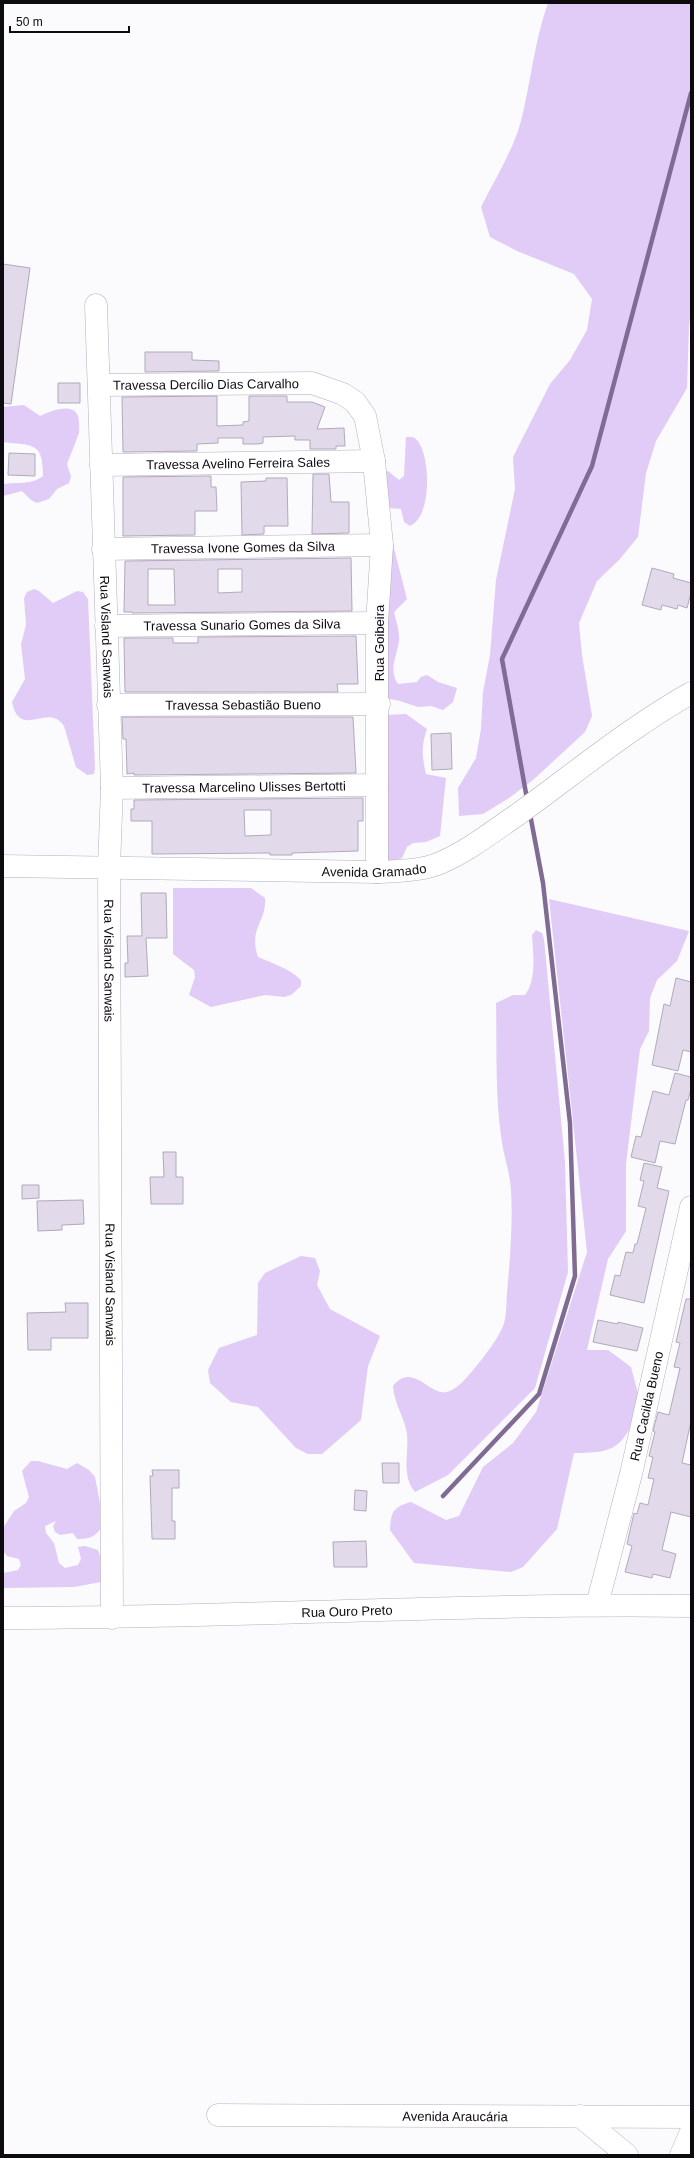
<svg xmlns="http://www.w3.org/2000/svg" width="694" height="2158" viewBox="0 0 694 2158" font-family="Helvetica,sans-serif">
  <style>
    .green { fill: #e0ccf6 }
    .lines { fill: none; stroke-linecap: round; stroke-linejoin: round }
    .stream { stroke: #806c93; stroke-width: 4.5 }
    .building { fill: #e2d9ea; stroke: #b1aaba; fill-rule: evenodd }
    .minor-casing { stroke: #b6aebe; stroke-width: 23 }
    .minor { stroke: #fff; stroke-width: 22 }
    .labels { text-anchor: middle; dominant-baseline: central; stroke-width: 3.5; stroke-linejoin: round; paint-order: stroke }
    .street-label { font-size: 13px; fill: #0d0a10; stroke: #fbfafd }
  </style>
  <rect width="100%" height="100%" fill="#fbfafd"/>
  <path class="green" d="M548,3H691V311L689,325L687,388L656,441L646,473L638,537L619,560L597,581L579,623L582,655L592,716L585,732L533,780L509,798L483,814L459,816L458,788L476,758L481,729L483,692L490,655L496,580L515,489L513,457L550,384L570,360L587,330L592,299L574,274L517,251L490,237L481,207C495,179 513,151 521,121C531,82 534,42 548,3Z
    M24,405L40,416C53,410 79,400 79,423C79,427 80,432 78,435C75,445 70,455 67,464L71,477L69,483L57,489L49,499L37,503L31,500L22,491L3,496V484C17,482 32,485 43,476C43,441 33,446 3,442V407Z
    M406,437C410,437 414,436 417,440C431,456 432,517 410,526L404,522L401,509L389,508L382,474L388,471L399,480L404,476Z
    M392,541L407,599L394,612C396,621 400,632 399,641C397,656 388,670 398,684L417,682L421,677L427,675L438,682L457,688L453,702L443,710L431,706L418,707L400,701L380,697Z
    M34,589L39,591L53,603L77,591L83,592L88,599L95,768L94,774L87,775L76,767L64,726C48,701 20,741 12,702L25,679L21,644L26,625L24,598L27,592Z
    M406,714L427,729C421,746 422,757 426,774L446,778L440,836L426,842L413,843L407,847L402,858L390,862L385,859L386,715Z
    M173,888H251L265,898C267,922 248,928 258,957C274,964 288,968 301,980V986L291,995L284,997L265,995L211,1007L189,995L195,977L194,970L173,954Z
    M549,899L689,931L677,961L657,980L650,998L649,1031L640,1049L626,1164V1231L608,1259L587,1350H608L631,1367L642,1408C620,1445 621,1453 574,1453L557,1529L523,1567L511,1572L414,1563L390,1530C391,1512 393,1507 411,1502L446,1520L459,1516L483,1467L513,1443L536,1412L587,1252Z
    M536,930L542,933L544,939L565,1162L568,1272L535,1388L448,1475L415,1492C401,1475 409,1455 407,1434C405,1418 394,1404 393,1386C413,1361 429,1396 447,1392C458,1389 467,1377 474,1369C483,1358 498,1339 503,1326C507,1317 506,1303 507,1293C510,1259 513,1224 511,1190C510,1172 503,1154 501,1136C495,1092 497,1047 496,1003L513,995H525C537,980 533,952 532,935Z
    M301,1256L315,1258L320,1271L317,1285L330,1309L380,1336L368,1366L361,1420L322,1454H308L296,1448L258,1407L231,1402L210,1383L208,1370L219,1348L257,1335L258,1283L265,1273Z
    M31,1461H38L67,1469L77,1463L89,1470L95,1477L104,1524C96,1536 92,1539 77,1539L73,1533L60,1535L55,1532L53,1526L56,1521L45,1526L46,1533L54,1543L59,1563L65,1568L78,1565L81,1559L78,1547L85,1546L98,1550L105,1569L101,1582L74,1587L3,1588V1573L18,1570L21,1565L19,1559L7,1556L3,1551V1528L14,1511L26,1503L29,1497L22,1471Z"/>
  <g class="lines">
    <path class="stream" d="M527,799L502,659L592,466L691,93
      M443,1496L539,1394L575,1276L570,1123L543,883L530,814"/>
  </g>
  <path class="building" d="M3,264L30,268L11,404L3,403Z
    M145,352H192V360L219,361V371L145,372Z
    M58,383H80V403H58Z
    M217,396V426L243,425V422L249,421V396H287V402H312L325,407L317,429L344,428L345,446H336V449H310V440H295V436L263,437V443L258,444H243V438H218V443L197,444V451L123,452L122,397Z
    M9,453L35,454V476L8,475Z
    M313,474H329L331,502H349V533L312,534Z
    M211,476V487H216L217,511H195V535L123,536V477Z
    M266,478H287L288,526H264V534L242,535L241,482L266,481Z
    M351,558L352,611L132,613V612H124L125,561ZM148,569H174L175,605H148ZM218,569H242V592L218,593Z
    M652,568L674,574L673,578L691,583V593L687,608L678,605L677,609L662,605L661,610L642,605Z
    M356,636L358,684H337L338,692H125L124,638H173V643H198V637Z
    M122,717H353L356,773L134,775V773L127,774L126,739H123Z
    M451,733L452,769L432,770L431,734Z
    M363,798V821H358V851L292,853V855H270V853L152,854V821H131V809H134V800ZM244,810H271V835L245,836Z
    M141,893H166L167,938H146L148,976L125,977V963H128L127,936H142Z
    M676,978L691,982V1052L683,1050L678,1071L652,1065L664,1004L670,1006Z
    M675,1073L691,1077V1089L688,1100H686L675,1144L660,1141L655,1163L631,1157L636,1136L641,1137L653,1091L669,1095Z
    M163,1152H176V1177H183V1204H151L150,1177H164Z
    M644,1163L662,1167L657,1188L669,1191L644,1303L610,1295L615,1275L620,1276L626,1252L633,1253L635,1244H637L646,1208L638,1206L644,1181L640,1180Z
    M22,1185H39V1198L22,1199Z
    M83,1200L84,1224L62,1225V1230L38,1231L37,1201Z
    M686,1299H691V1421L682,1463L691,1465V1517L671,1512L662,1550L676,1554L670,1578L653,1574L652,1578L625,1572L632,1546L627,1544L634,1513L637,1514L640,1503L648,1505L654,1479L648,1478L653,1457L649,1456L655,1432L653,1431L658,1412L669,1415L680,1368L674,1367L680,1343L676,1342Z
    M65,1303H88V1338H51V1350H28L27,1313L66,1312Z
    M598,1320L618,1324V1322L643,1328L637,1351L593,1342Z
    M382,1463H399V1483H383Z
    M152,1470H179V1488H172V1521H175V1539H152L150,1476H153Z
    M355,1490L367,1491L366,1511L354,1510Z
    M366,1541L367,1567H334L333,1542Z"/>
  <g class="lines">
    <g class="minor-casing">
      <g id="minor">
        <path id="s1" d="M96,305L112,788L109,867L112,1618"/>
        <path id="s2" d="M99,385L312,383L343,394L355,402L365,416L374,461L382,545L377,623V872"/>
        <path id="s3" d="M101,465L374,461"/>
        <path id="s4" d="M103,549L382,545"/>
        <path id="s5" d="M106,626L377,623"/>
        <path id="s6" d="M108,705L379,704"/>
        <path id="s7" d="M112,788L377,785"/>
        <path id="s8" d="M3,866L377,872C397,871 422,871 440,863C468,851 492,832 517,815C574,774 629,728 691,693"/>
        <path id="s9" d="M597,1605L631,1474L691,1207"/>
        <path id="s10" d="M3,1618C232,1618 462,1603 691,1606"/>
        <path id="s11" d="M218,2115L691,2117"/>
        <path d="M580,2116L627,2155"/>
        <path d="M681,2155L691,2132"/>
      </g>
    </g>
    <use href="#minor" class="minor"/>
  </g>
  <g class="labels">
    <g class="street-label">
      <text stroke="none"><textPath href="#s2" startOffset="107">Travessa Dercílio Dias Carvalho</textPath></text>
      <text stroke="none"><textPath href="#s3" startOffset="137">Travessa Avelino Ferreira Sales</textPath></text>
      <text stroke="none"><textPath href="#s4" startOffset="140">Travessa Ivone Gomes da Silva</textPath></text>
      <text stroke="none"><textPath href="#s5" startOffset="136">Travessa Sunario Gomes da Silva</textPath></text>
      <text stroke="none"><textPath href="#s1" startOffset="332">Rua Visland Sanwais</textPath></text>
      <text transform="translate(379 643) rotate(-90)">Rua Goibeira</text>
      <text stroke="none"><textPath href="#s6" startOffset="135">Travessa Sebastião Bueno</textPath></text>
      <text stroke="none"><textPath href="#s7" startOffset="132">Travessa Marcelino Ulisses Bertotti</textPath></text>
      <text stroke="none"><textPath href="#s8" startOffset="371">Avenida Gramado</textPath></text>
      <text stroke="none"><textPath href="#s1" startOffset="656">Rua Visland Sanwais</textPath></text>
      <text stroke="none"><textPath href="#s1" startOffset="980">Rua Visland Sanwais</textPath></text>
      <text stroke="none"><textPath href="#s9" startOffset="205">Rua Cacilda Bueno</textPath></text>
      <text stroke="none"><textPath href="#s10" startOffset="344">Rua Ouro Preto</textPath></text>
      <text stroke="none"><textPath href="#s11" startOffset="237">Avenida Araucária</textPath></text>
    </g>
  </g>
  <rect width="694" height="2158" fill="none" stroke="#0d0a10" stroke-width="8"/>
  <path d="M10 26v6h119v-6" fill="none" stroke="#0d0a10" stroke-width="2"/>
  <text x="16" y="26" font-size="12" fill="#0d0a10" stroke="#fbfafd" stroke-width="3" paint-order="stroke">50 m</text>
</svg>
